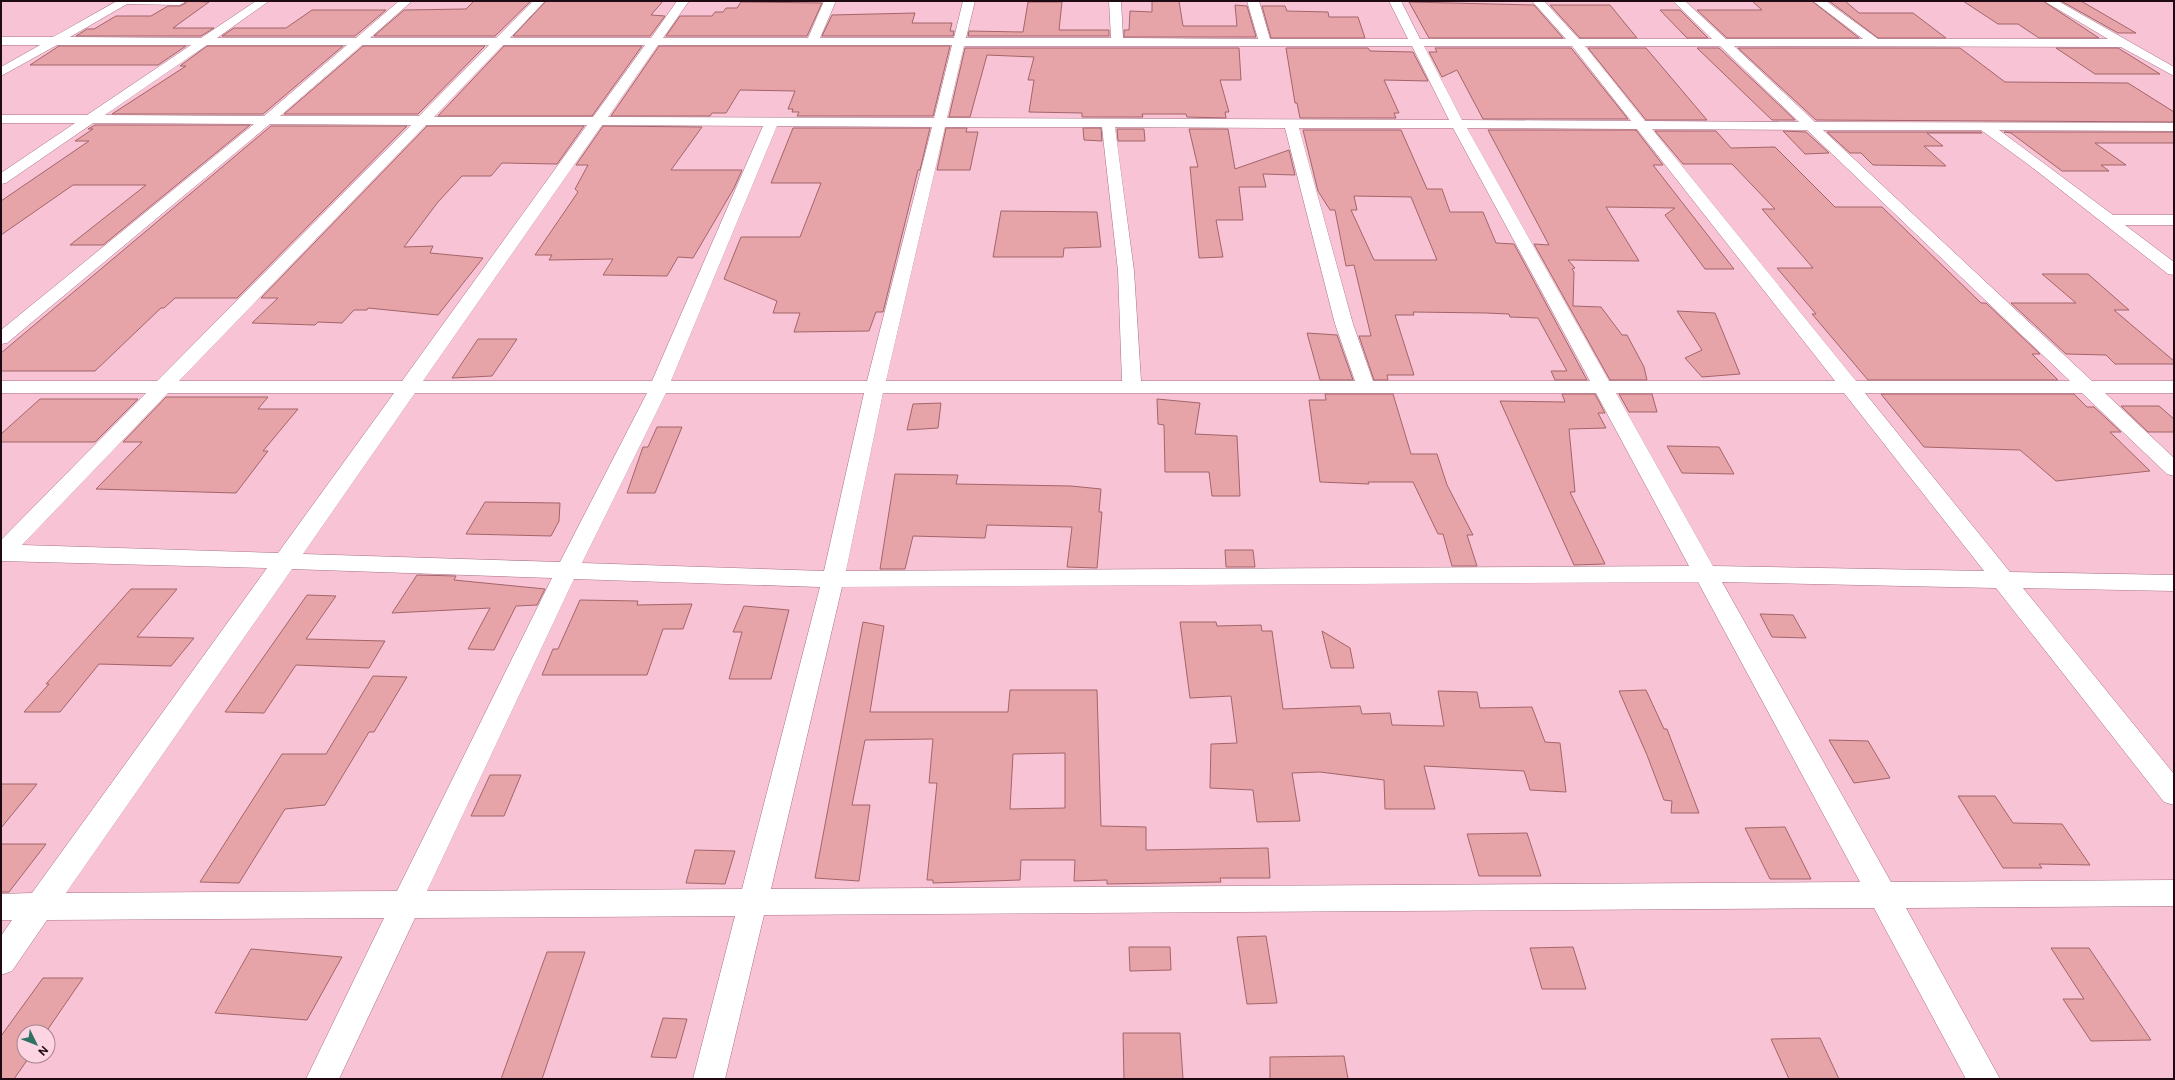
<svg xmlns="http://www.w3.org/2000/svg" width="2175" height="1080" viewBox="0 0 2175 1080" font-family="'Public Sans',sans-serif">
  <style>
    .building { fill: #e7a4a8; stroke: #a36569; fill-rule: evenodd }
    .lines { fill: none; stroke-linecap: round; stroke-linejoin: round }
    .street-casing { stroke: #ab7086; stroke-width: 1 }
    .street { fill: #fff; fill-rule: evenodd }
  </style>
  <rect width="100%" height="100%" fill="#f7c3d5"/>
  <path class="building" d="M186,1L209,2L173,28H214L201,36H76L87,29H94L116,16H151L168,6H180L186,3Z
    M474,1H531L495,36H374L404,10L466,9Z
    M546,1H663L651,15L665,16L650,36H513Z
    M1152,1H1179L1183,26H1237L1235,5L1247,6L1256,37H1124V30H1129L1130,11L1152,12Z
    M1752,1H1812L1859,38H1727L1697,10H1762Z
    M1829,1H1845L1859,13H1913L1946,38H1878Z
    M1963,1H2043L2099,38H2039L2018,24H1998Z
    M2061,1H2081L2136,33H2118Z
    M741,2L822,3L807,36H666L680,16H712L715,12H723L726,8H737Z
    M1028,2H1062L1059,30H1109V36H968L969,31L1023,32Z
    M1409,2L1534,5L1563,38H1429Z
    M1550,5H1610L1637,38H1580Z
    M1262,6H1285L1287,11L1328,12L1329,17H1358L1365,38H1271Z
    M312,10H386L355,36H222L234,28H286Z
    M1660,10H1680L1708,38H1687Z
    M915,13L912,23H952L950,31H954L953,36H822L832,15Z
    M59,46H186L158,65H30Z
    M207,46H343L263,114H112L186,66H180Z
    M363,46H485L418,114H284Z
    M504,46H642L592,116H438Z
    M659,46H950L933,116H797L799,112H792L793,109H788L795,91L740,90L726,113H712L710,116H611Z
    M965,48H1239L1241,80H1220L1229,112H1225L1226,118L1187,117L1186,114H1142L1143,117H1082V113L1029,112L1034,80H1028L1034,57L987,55L970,117H949Z
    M1286,48H1368L1370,51L1413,52L1428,81L1384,80L1399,113H1394L1396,118H1300L1297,103H1295Z
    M1435,48H1571L1628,119H1483L1457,70L1442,77L1429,52H1437Z
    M1588,48H1646L1707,120H1646Z
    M1697,48H1719L1795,120H1772Z
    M1738,48H1960L2005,82L2128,83L2174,112V122L1816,120Z
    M2056,48H2118L2160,74H2095Z
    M95,125H250L103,245H70L146,185H73L1,235V201L89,141H75L93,129H88Z
    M271,126H407L237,298H175L164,308H161L95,371H1V353Z
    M427,126H584L557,164L502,163L491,176H462L438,202L404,247L433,246L430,253L483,258L438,315L368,308L367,310H354L342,323L318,322L315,325L252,323L278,298H261Z
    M603,126L702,127L671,170H742L734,188L693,258L678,257L667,276L603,275L613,259L549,260L552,255H535L578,192L575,189L588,165H576Z
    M793,128H930L920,170H918L884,308L883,312H876L869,331L794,332L800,313H773L777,301L724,279L741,237H800L821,183H771Z
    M946,128H967L966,132H978L970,170H937Z
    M1083,128H1101L1102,141L1084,140Z
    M1117,129H1144L1145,141H1118Z
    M1189,129H1228L1235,169L1289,150L1295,175L1263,174L1266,187H1239L1243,220H1216L1223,257L1199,258L1190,167H1198Z
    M1303,130H1401L1427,189H1442L1450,212H1483L1496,243L1514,244L1587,380H1555L1551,371H1567L1538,318L1510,317L1509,314L1486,313L1413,312L1414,315H1395L1414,375H1387L1388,380H1374L1359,336H1371L1354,265L1346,266L1335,210H1330L1318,191ZM1354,196L1411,197L1437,260H1374L1351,210H1357Z
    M1488,130H1636L1663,165H1653L1734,269H1705L1665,215L1675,208L1606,207L1639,261L1568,260L1575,268L1572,269L1574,272L1573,306L1601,307L1622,335H1627L1644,367L1647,380H1610L1534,244L1549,245Z
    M1655,131H1716L1731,148L1775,147L1835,207H1882L1981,303H1986L2040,354H2032L2058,380H1868L1812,314H1816L1777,268H1813L1762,209H1775L1732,164H1683Z
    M1783,131L1806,132L1829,153L1805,154Z
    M1827,132H1981L1982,133H1927L1943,146H1924L1946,166L1873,165L1861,153H1850Z
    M2004,132H2174V143H2095L2126,165H2101L2109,171H2062L2011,133Z
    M1001,211L1097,212L1101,247L1064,248L1063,257H993Z
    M2042,274H2088L2129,310H2114L2174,361V364H2115L2106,355L2066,354L2011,303H2076Z
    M1677,311L1715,313L1740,374L1702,377L1685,358L1702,350Z
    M1307,333L1337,335L1353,380H1320Z
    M478,339H517L492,376L452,378Z
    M1325,394H1393L1411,454H1437L1447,485L1473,535H1467L1477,566H1452L1443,534H1438L1413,482H1368L1369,484L1320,482L1309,400H1326Z
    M1562,394H1595L1605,413H1598L1606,428L1569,429L1575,492H1570L1605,564L1574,565L1500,401L1565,402Z
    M1619,394H1652L1657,412H1629Z
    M1881,394H2074L2087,407H2094L2121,432H2110L2150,471L2056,481L2020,450L1924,447Z
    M166,397H268L258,409H298L263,451H268L236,493L96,489L142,442H123Z
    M40,399H138L95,442H1V434Z
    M1157,399L1200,403L1195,434L1237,436L1240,496H1212L1209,472H1165L1164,425L1158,424Z
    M941,403L938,428L907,430L913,404Z
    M2121,406H2159L2174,419V432H2148Z
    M657,427H682L655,493H627L643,447H648Z
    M1667,446L1719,447L1734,474L1682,473Z
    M895,474L958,475L956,484L1071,486L1101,489L1099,512H1102L1097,568L1067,567L1072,527L987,525L985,538L913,536L905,569H880Z
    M485,502L560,503L559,521L551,536L466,534Z
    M1225,550H1253L1255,567H1226Z
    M417,575L456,576L454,580L545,589L537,605L516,606L494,650L468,649L490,608L392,613Z
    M131,589H177L137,637L194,638L171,666L99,664L60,712H24L49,684H46Z
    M307,595L336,596L306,639L385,641L369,668L296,665L264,713L225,712Z
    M580,600L638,601L637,605L692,604L683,629H663L647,675H542L553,649H558Z
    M744,606L789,610L771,679H729L742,632H733Z
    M1760,614L1793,615L1806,638L1772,637Z
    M863,622L884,626L870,712H1008L1010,690H1097L1101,826L1146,827V850L1268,848L1270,878H1220L1221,882L1107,884V880L1074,881L1075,860H1021L1020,880L933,883V880H927L937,783H929L933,739L865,740L852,805H870L859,881L815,878ZM1065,753V808L1010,809L1013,754Z
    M1180,622H1216L1217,626L1261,625L1262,631H1272L1283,709L1360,706L1362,714L1390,713L1392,725L1444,726L1438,691L1477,692L1480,708L1532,707L1545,742L1560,743L1566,792L1530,790L1524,771L1424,766L1435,809H1385L1384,780L1320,772L1292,773L1300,821L1257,822L1253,790L1210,788L1211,744L1237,743L1231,696L1190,698Z
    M1322,631L1350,648L1354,668H1331Z
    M373,676L407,677L374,732H369L325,805L285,809L239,883L200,882L282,754H326Z
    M1646,690L1664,729H1667L1699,813H1671L1672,801L1664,800L1647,755L1619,691Z
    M1829,740L1868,741L1890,778L1854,783Z
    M490,775H521L504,816H471Z
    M1,784H37L1,828Z
    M1958,796H1995L2013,823L2062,824L2090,865L2039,864L2042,868H2003Z
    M1785,827L1811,879H1770L1745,828Z
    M1527,833L1541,876H1479L1467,834Z
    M1,844H46L9,892H1Z
    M695,850L735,851L725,884L686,883Z
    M1266,936L1277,1003L1247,1004L1237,937Z
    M1129,947H1170L1171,970L1130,971Z
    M1573,947L1586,989H1542L1530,948Z
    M2051,948H2089L2151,1040L2091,1041L2063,999H2084Z
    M251,949L342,957L307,1020L215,1013Z
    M547,952H585L542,1079H501Z
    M43,978H83L46,1032H24V1056H30L14,1079H1V1036Z
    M663,1018L687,1019L676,1058L651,1057Z
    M1123,1033H1180L1183,1079H1124Z
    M1820,1038L1839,1079H1789L1771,1039Z
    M1344,1056L1348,1079H1270V1057Z"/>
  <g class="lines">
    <g class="street-casing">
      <path id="street" d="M117,1L185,2L179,5L127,4L70,37L201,38L256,1H269L217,38H356L399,1H412L370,38H496L533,1H545L510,38H651L677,1H689L663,38H808L824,1H836L820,38H954L963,1H975L966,38H1111L1109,1H1121L1123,38L1258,39L1247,1H1259L1270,39H1408L1389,1H1401L1420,39H1566L1532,1H1544L1579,39H1712L1673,1H1685L1726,39H1863L1813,1H1826L1878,39H2108L2044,1H2058L2174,67V76L2121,47L1734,46L1815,122L2174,123V131L1999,130L2113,215H2174V225H2125L2174,262V275L2168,274L2029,165L1981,130H1823L2092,381H2174V393H2105L2174,458V476L2167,474L2082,393H1865L2010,572L2174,575V591L2023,588L2174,774V805L2164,802L1996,588L1722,582L1891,882L2174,880V906L1906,908L2000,1079H1966L1874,908L764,915L725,1079H693L735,916L415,918L339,1079H306L384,918L47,920L12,971L1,975V936L12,920H1V894L32,893L267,568L1,561V540L146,393H1V381H157L411,125L270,124L7,343L1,344V330L254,124L93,123L6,183L1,184V173L75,123H1V115H87L191,45H57L1,76V67L40,45H1V37H53ZM207,45H347L264,116L105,115ZM362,45H489L419,116H280ZM503,45H645L593,117H434ZM658,45H952L934,118L608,117ZM964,46H1412L1449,120L947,118ZM1424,46H1572L1631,121L1462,120ZM1585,46H1720L1799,122L1645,121ZM426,125H587L402,381H179ZM602,125L763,126L652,381H423ZM777,126L932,127L867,381H671ZM945,127H1102L1118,271L1122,381H886ZM1115,127L1285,128L1335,324L1355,381H1141L1134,271ZM1299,128H1453L1590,381H1373L1353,324ZM1467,128L1637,129L1835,381H1609ZM1652,129L1807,130L2070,381H1856ZM168,393H394L278,553L22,545ZM415,393H647L560,562L303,554ZM666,393H864L824,571L582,563ZM883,393H1596L1689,566L846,571ZM1616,393H1844L1984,571L1713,566ZM292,569L552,578L397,891L66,893ZM574,579L820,587L742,889L427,891ZM1698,582L1860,882L771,889L842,587Z"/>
    </g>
    <use href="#street" class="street"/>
  </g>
  <rect width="2175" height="1080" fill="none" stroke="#1f0912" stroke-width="4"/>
  <g transform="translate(36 1044) rotate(133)"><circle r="19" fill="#fcd4e2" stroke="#a4838f"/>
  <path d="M0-3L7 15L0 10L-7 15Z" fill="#2f7162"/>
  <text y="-6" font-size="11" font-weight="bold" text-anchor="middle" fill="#1f0912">N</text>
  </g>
</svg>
